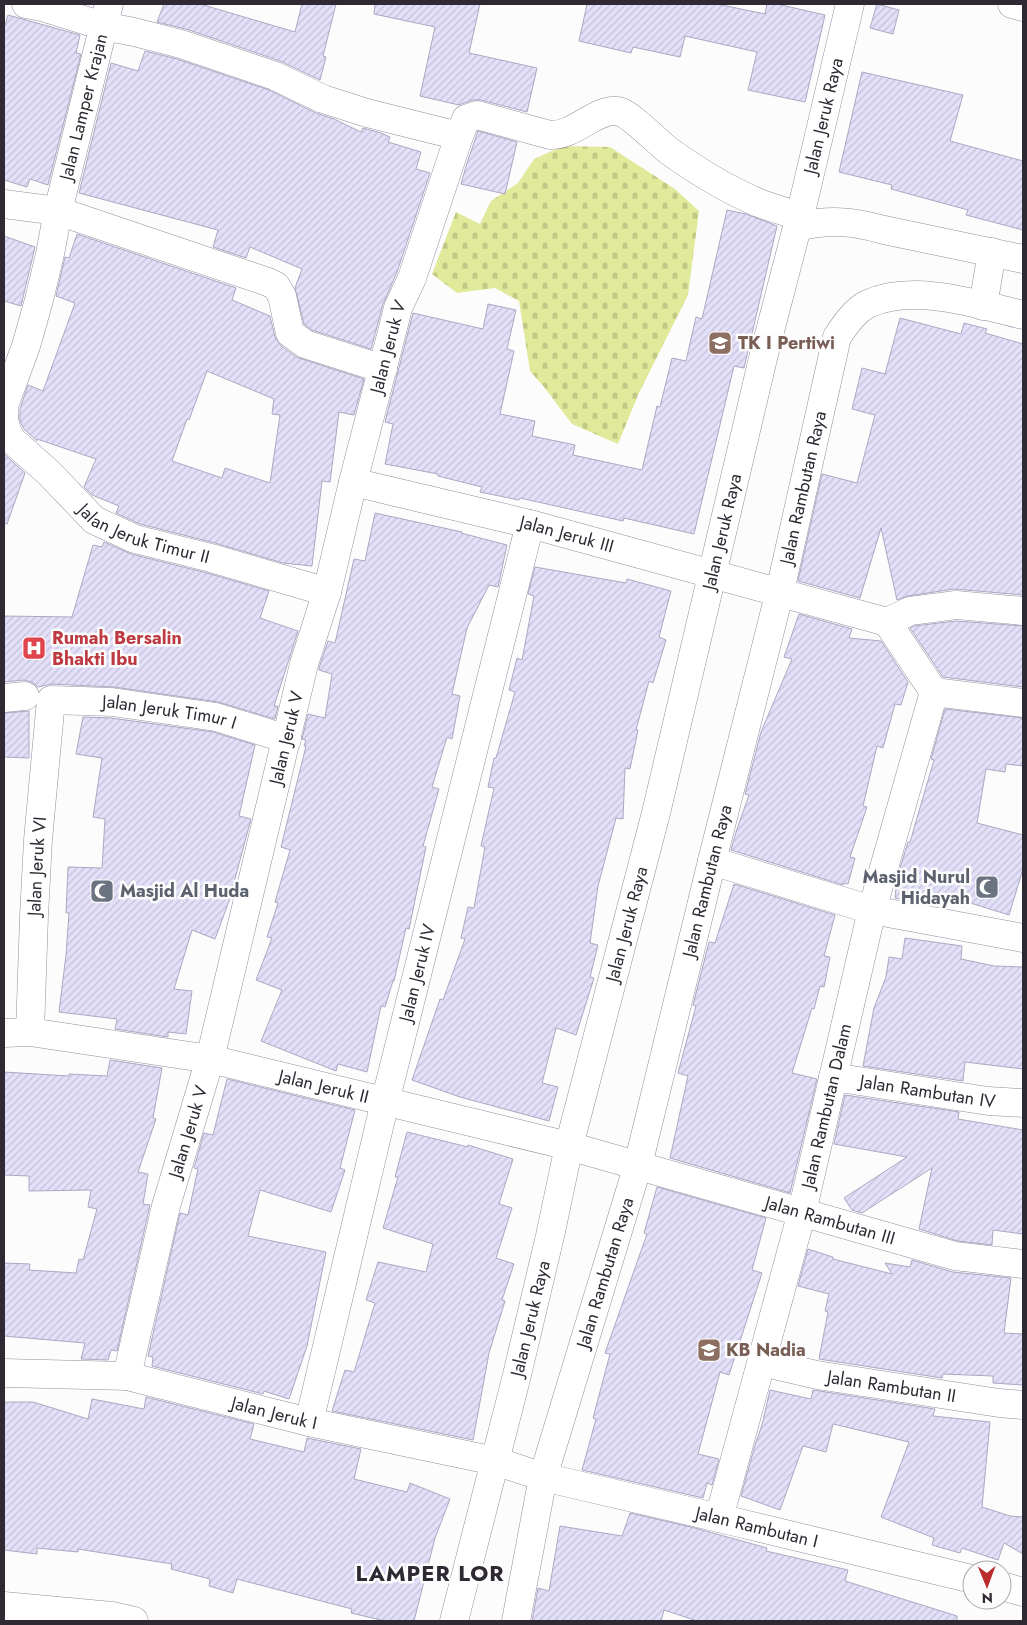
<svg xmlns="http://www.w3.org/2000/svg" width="1027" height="1625" viewBox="0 0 1027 1625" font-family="Jost,sans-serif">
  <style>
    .cemetery { fill: url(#cemetery-stones) }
    .building { fill: url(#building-hatch); stroke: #aba8c2; fill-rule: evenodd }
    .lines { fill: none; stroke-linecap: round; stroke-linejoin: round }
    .minor-casing { stroke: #978ba2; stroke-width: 29 }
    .minor { stroke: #fff; stroke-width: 28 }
    .labels { text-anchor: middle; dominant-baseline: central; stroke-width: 5; stroke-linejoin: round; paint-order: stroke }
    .street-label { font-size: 18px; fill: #2e2932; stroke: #fcfcfc }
    .education-label { font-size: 18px; font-weight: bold; fill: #785e54; stroke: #fcfcfc; text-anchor: start }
    .health-label { font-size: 18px; font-weight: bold; fill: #be3a42; stroke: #fcfcfc; text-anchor: start }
    .worship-label { font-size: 18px; font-weight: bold; fill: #5b616d; stroke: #fcfcfc; text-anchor: end }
    .district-label { font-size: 22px; font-weight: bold; letter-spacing: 1px; fill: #2e2932; stroke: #fcfcfc }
  </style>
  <defs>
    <pattern id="cemetery-stones" width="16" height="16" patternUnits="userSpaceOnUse" patternTransform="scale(1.25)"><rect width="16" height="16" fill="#e1e99a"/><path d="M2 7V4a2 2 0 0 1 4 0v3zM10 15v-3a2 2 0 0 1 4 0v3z" fill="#c1c885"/></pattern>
    <pattern id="building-hatch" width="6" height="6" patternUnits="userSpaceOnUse" patternTransform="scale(1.25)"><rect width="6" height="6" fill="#e3e0fa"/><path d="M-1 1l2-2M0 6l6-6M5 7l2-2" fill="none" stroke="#c3c0d7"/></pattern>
  </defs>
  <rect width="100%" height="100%" fill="#fcfcfc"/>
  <path class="cemetery" d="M563,146L610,147L675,189L699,211L688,295L638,395L618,444L572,424L544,387L530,371L519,301L495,288L457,293L432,274L456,212L480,224L491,201L518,183L534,159Z"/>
  <path class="building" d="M164,4H200L295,32L302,4H336L323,56L326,57L320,80L280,61L186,29L157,22Z
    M375,4H480L469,53L537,68L527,112L481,100H472L459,105L420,96L435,27L374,14Z
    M587,4H717L765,14L767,4H777L825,15L805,102L748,90L757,52L685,36L680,57L633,47L631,53L579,41Z
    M877,4L899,10L893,34L870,28Z
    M8,15L80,35L76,53L81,54L48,185L30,179L27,187L4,180V29Z
    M145,51L177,59L269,90L316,113L334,119L361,132L363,128L381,133L390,137L388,142L421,152L416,169L430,173L397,272L383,304L371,349L312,330L304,324L295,288L302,269L250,247L246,258L213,247L218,230L79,193L111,63L138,71Z
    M862,72L963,95L950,141L1023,161V230L966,215L968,210L891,189L892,185L839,172Z
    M478,131L517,142L505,194L461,184L466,166Z
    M727,210L746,214L777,226L744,368L734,366L694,534L624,518L623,521L520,498L519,500L480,492L482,487L438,476V474L385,464L393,424L385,422L413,313L483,329L488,304L516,310L507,349L514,351L500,414L535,421L532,436L575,445L573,455L642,470L657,406L660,407L672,358L686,361L696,317L702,319Z
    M77,234L236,288L232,300L270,316L275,337L281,346L296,357L364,379L354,415L339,412L330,482L322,481L312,566L283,563L215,543L140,524L116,513L119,506L92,495L84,487L96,459L37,439V441L24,429L20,421V409L28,385L43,391L75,303L56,296L65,257L69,258ZM207,371L274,399L272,414L280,415L270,483L225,468L222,478L172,461L187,419L189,420Z
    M4,236L35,247L21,306L4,301Z
    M900,318L961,334L964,323L987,329L985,333L1023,344V595L954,589L908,596L897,600L881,528L860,598L798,581L822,474L857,483L875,415L852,409L862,368L885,374Z
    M4,454L25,473L7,524L4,523Z
    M375,513L462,532L461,533L507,545L498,587L489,585L467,628L452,694L460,696L452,739L447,737L432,787L439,789L423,846L426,847L409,929L406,928L394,981H393L385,1007L381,1006L367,1072L338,1064L336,1071L261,1041L282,990L256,980L272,938L267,937L278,903L275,902L290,850L281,847L306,746H304L306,740L302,739L308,714L325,718L332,674L319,670V668L328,641L335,643L354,559L365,561Z
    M104,542L131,554L207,573L269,591L260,618L298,631L274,706H278L275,719L218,702L114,687L52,684L38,687L32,682L24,680L4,682V616L72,617L93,545L102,547Z
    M535,567L626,583L627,579L671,591L659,637L666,640L653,683L649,681L636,730H638L630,769L625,768L623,819L616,818L598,886L590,943L598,945L590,977L594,978L576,1035L556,1028L542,1083L558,1087L549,1121L460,1097L412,1080L440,999L443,1000L465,939L461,938L468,907L474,908L485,847L481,846L494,788L488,787L494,758H496L515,692L509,690L517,658L522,660L534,596L528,594Z
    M799,614L852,629L849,638L881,641L908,682L901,705L895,704L883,748L877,746L863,806L867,807L850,857L855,858L848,884L844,883L843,885L731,850L736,832L749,795L745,794L761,732L792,659L784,657Z
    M956,621L1023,626V687L943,677L910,628L914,626Z
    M945,709L1023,718V766L1006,764L1005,772L986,769L977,823L1023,835V869L1009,915L935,892L930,905L895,898L897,878L908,842H910L934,760L931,759Z
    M29,711V758L4,757V713Z
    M83,717L111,718L213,732L255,745L239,816L251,819L229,901L215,939L192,930L174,989L192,991L186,1034L168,1032V1037L115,1029L117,1019L59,1012L66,955L69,913H66L68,867L102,868L105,819L93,817L102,758L76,754Z
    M734,884L835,915L824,956L830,957L824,987L820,986L814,1009L812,1008L792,1073L817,1079L790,1193L670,1158L688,1076L678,1073L696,1006L693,1005L709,942L715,943Z
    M905,938L962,946L961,959L994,966L1023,967V1069L965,1062L963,1081L863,1066L874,1008L886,977L889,957L902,959Z
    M110,1060L162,1068L153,1118L156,1119L138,1172L148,1174L143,1204L150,1205L117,1351L111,1350L108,1360L81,1359L85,1343L4,1336V1263L30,1264L29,1270L76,1273L79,1259L83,1260L97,1209L88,1207L91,1190L29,1191V1176L4,1175V1072L69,1076V1074L107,1076Z
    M227,1079L355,1110L340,1168L345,1170L331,1212L260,1190L248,1236L326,1252L307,1346L289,1399L264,1391L263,1394L152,1366L153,1357L148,1356L180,1213L188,1215L198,1169L194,1168L204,1133L213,1135Z
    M845,1095L959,1112L958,1119L1023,1130V1234L993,1230L992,1245L958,1241L919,1229L932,1168L862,1213L852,1210L844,1198L907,1157L834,1144Z
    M407,1132L468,1147V1145L513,1159L499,1204L512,1208L496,1258L514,1264L502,1300L505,1301L489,1353L473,1440L332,1411L345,1370L354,1372L375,1303L366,1300L378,1262L426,1272L433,1244L383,1228L398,1177H395Z
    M657,1187L766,1218L752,1270L762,1273L729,1375L720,1372L698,1454L719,1459L712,1485L707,1483L703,1498L582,1470L596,1419L593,1418L610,1354L605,1353L647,1234L644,1233Z
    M808,1249L833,1257V1259L892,1274L885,1263L910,1267L912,1260L953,1272L1011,1278L1004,1333L1023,1334V1385L993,1383V1376L943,1374L942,1378L819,1359L828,1312L825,1311L829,1294L798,1286Z
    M770,1390L811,1399L813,1390L935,1409L933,1416L990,1422L982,1507L1010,1516L1023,1517V1554L1004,1543L998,1560L962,1548L960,1553L932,1545L934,1538L881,1517L909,1442L833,1424L826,1452L803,1446L780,1510L741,1496L755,1445L762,1425Z
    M146,1397L254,1424L250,1439L304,1452L307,1438L361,1449L354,1479L407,1492L410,1483L450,1499L435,1538L414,1621H385L351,1613L352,1609L237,1579L233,1593L209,1586L210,1579L171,1569L172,1564L78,1549V1552L37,1548V1554L4,1550V1402H33L88,1419L92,1399L144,1409Z
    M630,1513L695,1528L767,1548L766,1551L848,1570L845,1581L957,1616V1621H697L664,1610L661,1621H532L538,1588L549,1591L560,1526L622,1536Z"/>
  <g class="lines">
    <g class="minor-casing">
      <g id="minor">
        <path d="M26,4L42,7L103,26L134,32L181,44L275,76L323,99L367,113L459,136"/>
        <path d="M1012,4L1023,7"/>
        <path d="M4,204L58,211L268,282L276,286L282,296L290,333L305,344L383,369"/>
        <path d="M797,227C829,219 852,221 884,230L1023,259"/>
        <path d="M983,306L992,252"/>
        <path id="s1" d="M4,416V406L26,346L39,300L50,254L58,211L109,4"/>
        <path id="s2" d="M4,417C5,427 7,434 13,441L49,473L94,520L135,539L211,558L327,592"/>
        <path id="s3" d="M353,482L530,524L887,622L934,692L1023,703"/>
        <path d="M887,622L910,611L956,605L1023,611"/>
        <path d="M4,698L25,696"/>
        <path d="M712,861L872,910L1023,938"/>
        <path id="s4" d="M30,1032L34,916L38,840L51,700L112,702L216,717L287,739"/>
        <path id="s5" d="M4,1033L30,1032L210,1059L569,1146L955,1256L1023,1264"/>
        <path id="s6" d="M833,1077L988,1101L1023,1103"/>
        <path id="s7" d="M762,1362L817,1375L999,1403L1023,1405"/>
        <path id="s8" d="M4,1373L127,1376L309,1422L495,1461L543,1477L719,1518L972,1579"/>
        <path id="s9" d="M127,1376L166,1206L210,1059L304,664L327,592L353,482L394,324L398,308L412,278L459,136L466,119L477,115L550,135C575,136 596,108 618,111C631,114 657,142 669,151C697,171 728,190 759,203C772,208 786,212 800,216"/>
        <path id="s10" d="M309,1422L385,1102L530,524"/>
        <path id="s11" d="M719,1518L802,1212L872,910L934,692"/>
        <path d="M1002,1586L1023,1592"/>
        <path d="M4,1606L112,1616L134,1621"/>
        <path id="s12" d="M454,1621L516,1379L550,1236L569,1146L656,813L764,354L800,216L850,4"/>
        <path id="s13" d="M516,1621L543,1477L638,1165L712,861L780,591L837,337C845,325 855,310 868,304C912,283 978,304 1023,315"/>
      </g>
    </g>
    <use href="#minor" class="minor"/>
  </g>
  <defs>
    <g id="school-square" transform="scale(1.25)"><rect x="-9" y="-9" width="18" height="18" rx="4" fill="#8d6e63" stroke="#fcfcfc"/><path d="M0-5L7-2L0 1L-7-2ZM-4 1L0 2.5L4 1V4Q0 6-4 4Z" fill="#fff"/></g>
    <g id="hospital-square" transform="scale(1.25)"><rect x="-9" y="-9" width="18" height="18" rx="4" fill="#e0444e" stroke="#fcfcfc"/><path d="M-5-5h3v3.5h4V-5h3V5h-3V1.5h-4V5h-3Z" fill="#fff"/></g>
    <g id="mosque-square" transform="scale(1.25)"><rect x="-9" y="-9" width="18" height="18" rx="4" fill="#6b7280" stroke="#fcfcfc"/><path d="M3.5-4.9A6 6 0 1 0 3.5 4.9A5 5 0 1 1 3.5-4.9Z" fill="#fff"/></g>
  </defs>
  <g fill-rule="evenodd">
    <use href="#school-square" x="720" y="343"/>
    <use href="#hospital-square" x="34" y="648"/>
    <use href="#mosque-square" x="987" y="887"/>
    <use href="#mosque-square" x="102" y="891"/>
    <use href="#school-square" x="709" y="1350"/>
  </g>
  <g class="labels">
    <g class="street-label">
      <text stroke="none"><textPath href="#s1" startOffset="320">Jalan Lamper Krajan</textPath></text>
      <text stroke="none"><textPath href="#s12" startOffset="1550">Jalan Jeruk Raya</textPath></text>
      <text stroke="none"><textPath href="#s9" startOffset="1062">Jalan Jeruk V</textPath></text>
      <text stroke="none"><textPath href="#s13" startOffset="1170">Jalan Rambutan Raya</textPath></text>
      <text stroke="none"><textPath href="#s2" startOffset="191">Jalan Jeruk Timur II</textPath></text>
      <text stroke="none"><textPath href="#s12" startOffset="1122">Jalan Jeruk Raya</textPath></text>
      <text stroke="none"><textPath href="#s3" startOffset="220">Jalan Jeruk III</textPath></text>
      <text stroke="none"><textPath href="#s4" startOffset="452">Jalan Jeruk Timur I</textPath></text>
      <text stroke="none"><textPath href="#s9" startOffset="658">Jalan Jeruk V</textPath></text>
      <text stroke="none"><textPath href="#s4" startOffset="166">Jalan Jeruk VI</textPath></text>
      <text stroke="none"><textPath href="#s13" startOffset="765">Jalan Rambutan Raya</textPath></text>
      <text stroke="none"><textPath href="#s12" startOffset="718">Jalan Jeruk Raya</textPath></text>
      <text stroke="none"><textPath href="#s10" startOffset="462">Jalan Jeruk IV</textPath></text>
      <text stroke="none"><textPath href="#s5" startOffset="325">Jalan Jeruk II</textPath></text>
      <text stroke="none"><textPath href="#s6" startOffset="96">Jalan Rambutan IV</textPath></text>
      <text stroke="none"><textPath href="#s11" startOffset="426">Jalan Rambutan Dalam</textPath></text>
      <text stroke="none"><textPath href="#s9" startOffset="252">Jalan Jeruk V</textPath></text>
      <text stroke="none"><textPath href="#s5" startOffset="849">Jalan Rambutan III</textPath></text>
      <text stroke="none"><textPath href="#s13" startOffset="360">Jalan Rambutan Raya</textPath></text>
      <text stroke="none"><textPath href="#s12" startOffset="312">Jalan Jeruk Raya</textPath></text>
      <text stroke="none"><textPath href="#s7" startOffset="132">Jalan Rambutan II</textPath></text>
      <text stroke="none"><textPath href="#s8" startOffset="275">Jalan Jeruk I</textPath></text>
      <text stroke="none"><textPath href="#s8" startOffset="771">Jalan Rambutan I</textPath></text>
    </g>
    <g class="education-label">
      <text x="738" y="343">TK I Pertiwi</text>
      <text x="726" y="1350">KB Nadia</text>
    </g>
    <g class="health-label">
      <text x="52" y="638">Rumah Bersalin<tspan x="52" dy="21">Bhakti Ibu</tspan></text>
    </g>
    <g class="worship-label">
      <text x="970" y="877">Masjid Nurul<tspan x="970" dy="21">Hidayah</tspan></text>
      <text x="120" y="891" text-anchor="start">Masjid Al Huda</text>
    </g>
    <g class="district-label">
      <text x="430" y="1573">LAMPER LOR</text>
    </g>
  </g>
  <rect width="1027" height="1625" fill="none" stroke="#2e2932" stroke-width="10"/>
  <g transform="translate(987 1585) rotate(179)"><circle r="24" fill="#fcfcfc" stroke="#aaa8ab"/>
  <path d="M0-4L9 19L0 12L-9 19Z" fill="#bb2c2f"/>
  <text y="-8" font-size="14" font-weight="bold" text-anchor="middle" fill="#2e2932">N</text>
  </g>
</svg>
